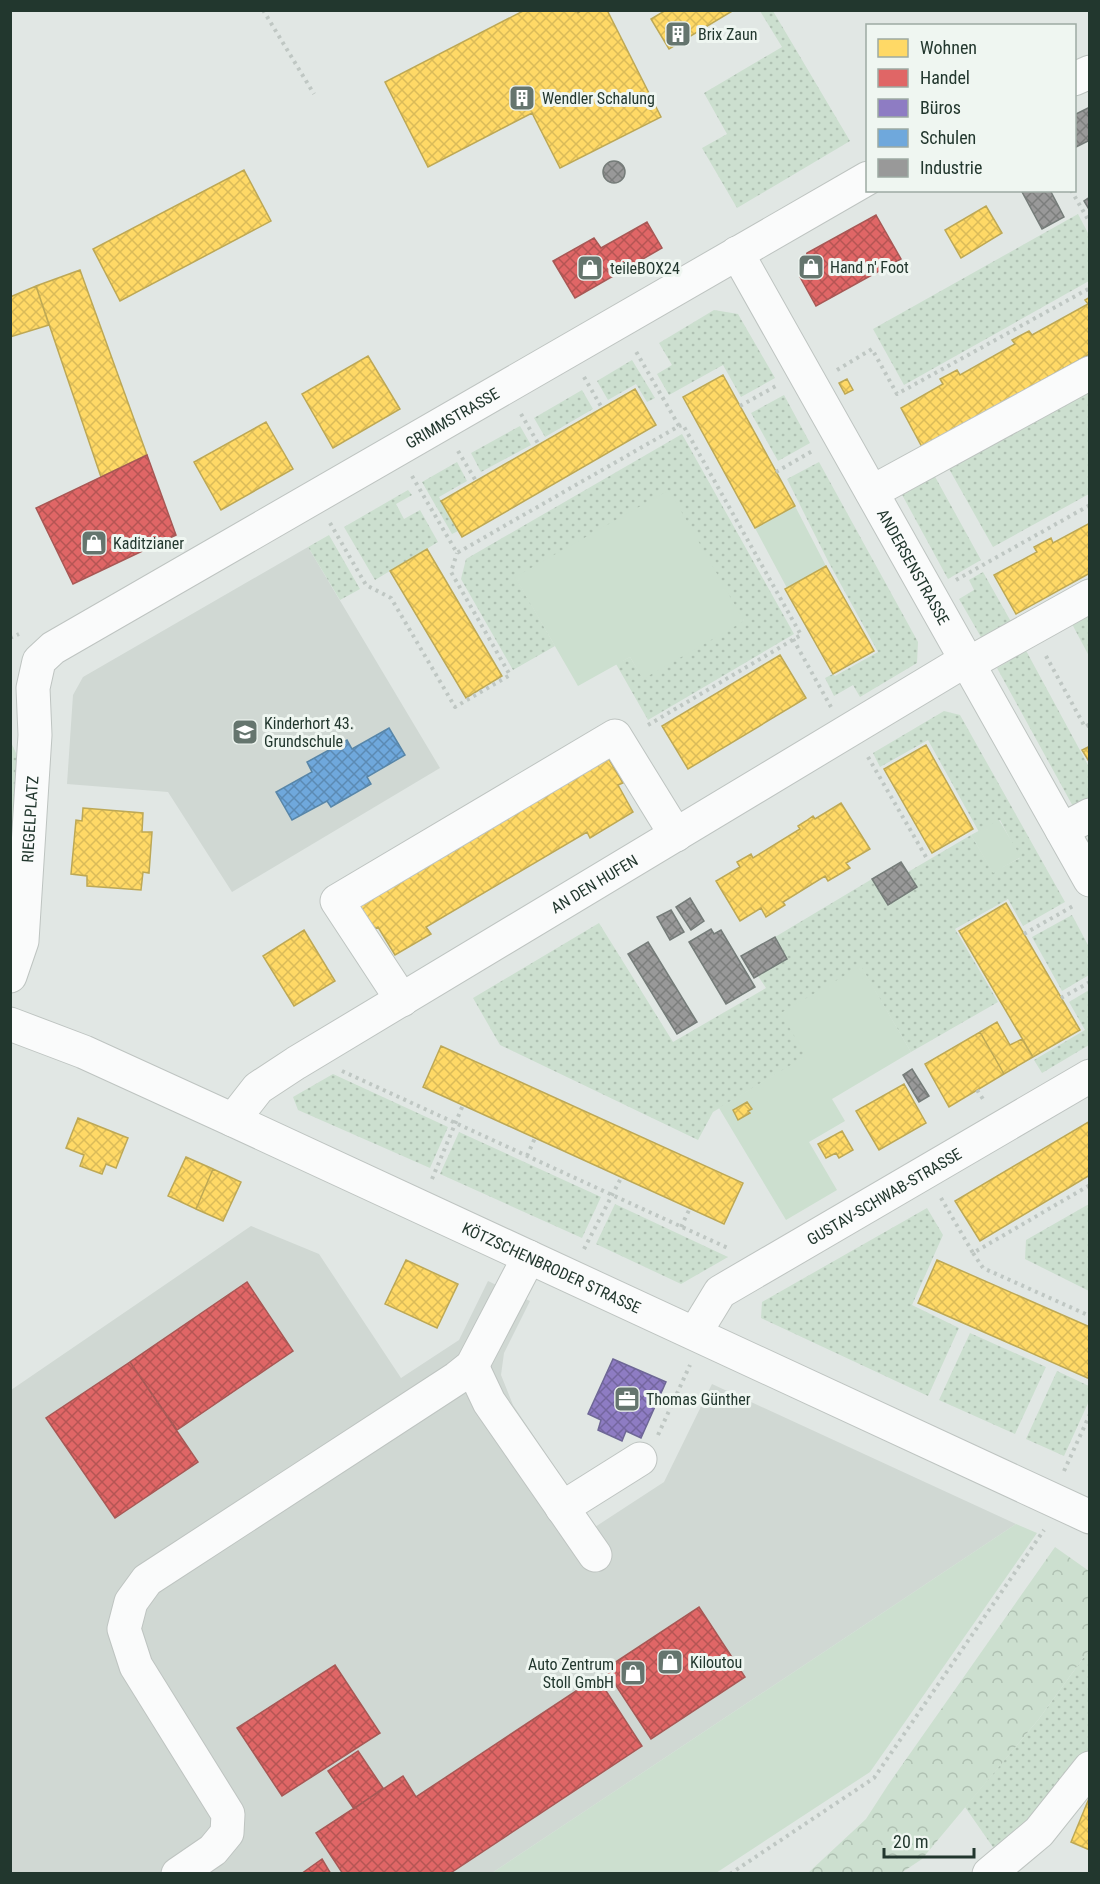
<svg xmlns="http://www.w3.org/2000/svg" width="1100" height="1884" viewBox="0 0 1100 1884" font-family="'Roboto Condensed',sans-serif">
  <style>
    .built { fill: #d0d8d3 }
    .grass { fill: url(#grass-dots) }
    .forest { fill: url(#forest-crowns) }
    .garden { fill: #ccdfcf }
    .homes { fill: url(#homes-cross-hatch); stroke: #bda855; stroke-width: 1.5 }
    .shops { fill: url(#shops-cross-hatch); stroke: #a75855; stroke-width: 1.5 }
    .offices { fill: url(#offices-cross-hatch); stroke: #6e6796; stroke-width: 1.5 }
    .schools { fill: url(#schools-cross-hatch); stroke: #5886a8; stroke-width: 1.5 }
    .industry { fill: url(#industry-cross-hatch); stroke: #757c79; stroke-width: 1.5 }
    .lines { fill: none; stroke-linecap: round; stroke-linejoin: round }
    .minor-casing { stroke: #bec4c1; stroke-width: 35 }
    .path { stroke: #bfc7c3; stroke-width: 4; stroke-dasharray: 3 4.5; stroke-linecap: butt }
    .minor { stroke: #fafbfb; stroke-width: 33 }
    .labels { text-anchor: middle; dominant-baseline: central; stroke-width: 6; stroke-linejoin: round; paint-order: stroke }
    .poi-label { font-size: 16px; fill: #22372e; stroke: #eff6f1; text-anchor: start }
    .street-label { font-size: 16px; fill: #22372e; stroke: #eff6f1 }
  </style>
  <defs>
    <pattern id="grass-dots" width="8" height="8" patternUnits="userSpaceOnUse" patternTransform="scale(1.5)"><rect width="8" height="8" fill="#ccdfcf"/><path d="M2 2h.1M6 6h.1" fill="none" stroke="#afc0b2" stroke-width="1.8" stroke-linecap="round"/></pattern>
    <pattern id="forest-crowns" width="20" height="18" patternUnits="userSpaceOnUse" patternTransform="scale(1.5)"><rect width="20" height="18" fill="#ccdfcf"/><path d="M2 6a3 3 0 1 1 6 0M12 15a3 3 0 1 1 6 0" fill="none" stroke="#afc0b2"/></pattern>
    <pattern id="homes-cross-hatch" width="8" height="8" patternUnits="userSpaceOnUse" patternTransform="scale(1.5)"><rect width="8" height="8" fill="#ffd966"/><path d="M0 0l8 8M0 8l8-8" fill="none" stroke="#dabb59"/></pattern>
    <pattern id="shops-cross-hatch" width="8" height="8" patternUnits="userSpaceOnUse" patternTransform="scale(1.5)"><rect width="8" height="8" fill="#e06666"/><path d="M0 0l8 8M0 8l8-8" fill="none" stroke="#b55554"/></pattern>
    <pattern id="offices-cross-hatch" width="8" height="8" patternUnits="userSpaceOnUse" patternTransform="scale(1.5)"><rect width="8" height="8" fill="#8e7cc3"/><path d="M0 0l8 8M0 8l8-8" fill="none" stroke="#74669f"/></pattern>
    <pattern id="schools-cross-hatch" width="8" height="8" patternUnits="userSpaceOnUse" patternTransform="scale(1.5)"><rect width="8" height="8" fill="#6fa8dc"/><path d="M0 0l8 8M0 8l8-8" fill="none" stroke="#5b8ab3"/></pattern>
    <pattern id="industry-cross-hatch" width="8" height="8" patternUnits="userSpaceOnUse" patternTransform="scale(1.5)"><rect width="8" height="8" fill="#999"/><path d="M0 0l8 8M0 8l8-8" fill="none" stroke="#7c7e7d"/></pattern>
  </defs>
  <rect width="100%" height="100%" fill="#e1e7e4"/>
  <path class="built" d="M308,547L440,768L232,892L168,792L67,784L73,695L83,677Z
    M251,1226L319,1254L401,1378L459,1340L488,1281L530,1301L504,1353L501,1375L513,1405L595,1527L664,1482L712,1384L1016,1524L492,1873L11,1874V1390Z"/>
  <path class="grass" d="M760,11H773L850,141L737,208L702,148L727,134L704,93L782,47Z
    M1078,214L1089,235V281L904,385L873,329Z
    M714,310L738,314L775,378L741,397L723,365L669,395L657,374L672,365L659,343Z
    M632,360L655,398L647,402L636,384L608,400L597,381Z
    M1089,388V494L993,547L948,467Z
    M582,390L593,409L545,437L534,418Z
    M784,395L810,443L778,461L751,413Z
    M520,426L531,445L481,472L471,453Z
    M682,434L794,634L648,720L616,664L630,657L643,678L744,620L516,578L555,646L513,670L461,579L466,559Z
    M457,462L467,481L439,497L458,531L452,534L422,482Z
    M819,462L918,642L917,663L860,697L853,685L834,696L825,678L833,674L835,676L878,652L829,563L787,479Z
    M933,473L981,560L948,579L900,491Z
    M408,490L412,495L396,504L404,519L420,510L438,542L375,580L344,527Z
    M329,535L360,589L340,600L308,547Z
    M983,572L1014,627L985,644L959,599L974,590L969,580Z
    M1089,614V656L1072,624Z
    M1023,645L1089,767V802L1075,810L997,668L1011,660L1008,653Z
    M944,711L960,715L1065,902L1023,926L1008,899L955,929L998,1002L911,1052L861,967L782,1013L807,1056L713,1112L698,1140L500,1045L473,998L599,923L673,1042L766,988L758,976L787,959L775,937L872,879L888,904L917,887L908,872L971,835L993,872L1020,858L1000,820L979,832L928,740L880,767L873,753Z
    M10,740L16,753L17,771L10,883Z
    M1072,915L1089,947V975L1062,991L1032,937Z
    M1089,990V1045L1042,1073L1034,1060L1085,1030L1069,1002Z
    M333,1074L448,1127L430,1168L298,1110L293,1097Z
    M459,1132L601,1197L582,1238L440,1174Z
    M615,1204L728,1257L681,1284L596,1244Z
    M1089,1204V1291L1025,1259L1026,1240Z
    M927,1208L943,1235L912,1305L959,1328L928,1396L761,1318L762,1302Z
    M970,1333L1046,1367L1015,1434L939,1400Z
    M1057,1371L1089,1386V1401L1064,1456L1026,1439Z
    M1089,1650V1753L1030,1826L997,1853L965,1807L1038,1720Z"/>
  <path class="forest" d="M1055,1547L1089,1571V1650L1038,1720L922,1859L901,1873H808L866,1819L888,1785Z"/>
  <path class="garden" d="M669,490L744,621L643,679L630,657L578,686L515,577Z
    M795,506L826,566L787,588L755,528Z
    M999,820L1021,857L993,873L971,835Z
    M861,966L911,1052L832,1099L845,1121L809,1142L837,1190L786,1220L719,1108L806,1056L781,1013Z
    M1016,1524L1037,1533L870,1772L716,1873H492Z"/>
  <path class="homes" d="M525,10H577L578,13L582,10H607L661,117L560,168L532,113L428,167L385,82Z
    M666,10H734L669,49L651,19Z
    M244,170L271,221L120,301L93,249Z
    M986,206L1002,233L961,258L945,230Z
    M80,270L147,455L101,477L36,286Z
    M36,286L49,325L10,337V297Z
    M1090,297V354L922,447L901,408L943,384L940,379L957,370L960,375L1015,344L1012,340L1029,331L1032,335L1088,304L1085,300Z
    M368,356L400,409L333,448L302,394Z
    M723,375L795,506L755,528L683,397Z
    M847,379L853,390L845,394L839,383Z
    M635,389L656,425L462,537L441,501Z
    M266,422L293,469L221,510L194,462Z
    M1090,523V573L1016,614L994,575L1037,552L1034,547L1051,538L1053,543Z
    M427,549L502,676L466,698L390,571Z
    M826,566L874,651L833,674L785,589Z
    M780,655L806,698L688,769L662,726Z
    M926,745L973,829L932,853L884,769Z
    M1090,746V763L1082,750Z
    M607,756L623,783L618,785L633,812L590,838L587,832L426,927L431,934L395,955L378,927L372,930L357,905Z
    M841,803L870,849L846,863L850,868L828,881L825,876L783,902L785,905L766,917L761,908L740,921L716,881L740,867L737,862L751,854L753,858L800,829L798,826L806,821L813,816L815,819Z
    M83,808L143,813L142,832H152L149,873L143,872L141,890L87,886V876L71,874L76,820L82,821Z
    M1006,903L1080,1030L1033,1057L959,931Z
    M304,930L335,981L294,1006L263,956Z
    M997,1022L1010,1045L1022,1039L1033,1057L1004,1074L980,1032Z
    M980,1032L1004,1074L949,1107L925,1064Z
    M441,1046L743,1183L724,1224L423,1087Z
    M904,1084L926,1123L879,1150L856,1111Z
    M747,1102L752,1109L748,1111L750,1113L738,1120L733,1110Z
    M78,1118L128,1138L116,1168L106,1164L102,1174L80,1166L84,1155L66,1148Z
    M1090,1121V1175L980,1241L955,1201Z
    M842,1131L853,1150L839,1158L836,1153L826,1158L818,1144Z
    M186,1157L213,1169L196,1209L168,1196Z
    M213,1169L241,1182L223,1221L196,1209Z
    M406,1260L458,1284L437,1328L385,1304Z
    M937,1260L1090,1327V1379L918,1303Z
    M1090,1796V1850L1071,1842Z"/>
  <path class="shops" d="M876,215L901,259L816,306L800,277L807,253Z
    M647,222L662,248L575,298L553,261L594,238L601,248Z
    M147,455L176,535L73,584L36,508Z
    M247,1282L293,1351L177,1430L130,1362Z
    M130,1362L198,1462L115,1518L46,1418Z
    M699,1607L745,1677L651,1739L605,1669Z
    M335,1665L380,1733L282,1796L237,1728Z
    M597,1677L642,1746L449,1874H343L316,1833L403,1776L416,1797Z
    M358,1751L383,1788L354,1809L328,1771Z
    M322,1859L331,1874H301Z"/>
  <path class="offices" d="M613,1359L666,1382L641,1438L626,1431L622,1441L598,1430L601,1420L588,1414Z"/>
  <path class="schools" d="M389,728L405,755L367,777L371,784L331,807L327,801L292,820L276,792L312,772L307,762L347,740L352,749Z"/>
  <path class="industry" d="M1090,107V140L1074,148V115Z
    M603 172a11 11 0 1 1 22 0a11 11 0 1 1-22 0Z
    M1021,190H1050L1064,217L1042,229Z
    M1090,197V211L1084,201Z
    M901,862L917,887L888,905L872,879Z
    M690,898L704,921L691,930L676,907Z
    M671,910L684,932L670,940L657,917Z
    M711,929L714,934L721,930L755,987L726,1004L689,942Z
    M775,937L787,959L754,978L741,956Z
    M648,942L697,1022L677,1034L628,954Z
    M912,1069L929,1096L919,1102L903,1075Z"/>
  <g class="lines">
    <g class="minor-casing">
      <g id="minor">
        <path d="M1074,79L1090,72"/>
        <path id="s1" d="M737,253L1090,880"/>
        <path d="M872,492L1090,373"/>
        <path d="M968,664L1090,596"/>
        <path d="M1062,830L1090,815"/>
        <path id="s2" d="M10,976L22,941L35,735L33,688L39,661L53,648L868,178"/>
        <path d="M402,1000L337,901L615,736L676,835"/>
        <path id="s3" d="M10,1024L84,1052L233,1120L1090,1517"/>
        <path id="s4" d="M233,1120L258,1088L296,1063L966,660"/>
        <path id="s5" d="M695,1333L720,1292L1090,1076"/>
        <path d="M472,1366L489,1402L595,1555"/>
        <path d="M562,1508L640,1459"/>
        <path d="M178,1874L213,1850L227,1833L228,1814L136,1666L124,1629L131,1602L147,1580L457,1378L472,1366L529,1257"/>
        <path d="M989,1874L1039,1832L1090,1768"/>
      </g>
    </g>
    <path class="path" d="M263,10L314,94
      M1071,190L1090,223
      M837,370L872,349L897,394L1090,288
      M584,377L602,408
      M740,406L776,386
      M521,414L539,445
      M458,451L476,481
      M776,472L814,450
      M412,476L457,553L679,426L634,348
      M330,523L366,585L391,598L455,707L510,675L451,572L457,553
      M956,580L1090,505
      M10,638L19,634
      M793,639L831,707
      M1046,656L1085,727L1090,724
      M648,725L801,635L683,425L679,426
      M868,757L926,857
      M1024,934L1073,906
      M1061,998L1090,982
      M342,1071L730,1249
      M977,1090L985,1102
      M527,1156L535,1138
      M432,1179L463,1105
      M941,1198L973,1253L1090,1185
      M681,1227L690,1208
      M584,1249L621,1178
      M973,1253L983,1268L1090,1316
      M658,1435L690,1365
      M1064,1471L1090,1414
      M730,1874L874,1778L1044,1530"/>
    <use href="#minor" class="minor"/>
  </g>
  <defs>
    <g id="building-square" transform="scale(1.35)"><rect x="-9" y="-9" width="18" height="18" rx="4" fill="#65756e" stroke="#eff6f1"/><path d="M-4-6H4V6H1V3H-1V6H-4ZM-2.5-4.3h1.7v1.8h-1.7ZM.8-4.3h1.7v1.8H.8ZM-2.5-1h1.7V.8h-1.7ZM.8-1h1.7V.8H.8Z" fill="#fff"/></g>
    <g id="shop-square" transform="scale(1.35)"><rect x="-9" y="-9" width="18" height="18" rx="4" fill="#65756e" stroke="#eff6f1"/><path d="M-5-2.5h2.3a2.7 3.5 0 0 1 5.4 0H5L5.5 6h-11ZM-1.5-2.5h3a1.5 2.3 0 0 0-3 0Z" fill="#fff"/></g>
    <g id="school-square" transform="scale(1.35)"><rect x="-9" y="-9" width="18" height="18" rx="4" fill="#65756e" stroke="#eff6f1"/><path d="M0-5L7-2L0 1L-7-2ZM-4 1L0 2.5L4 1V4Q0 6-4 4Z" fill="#fff"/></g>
    <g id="office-square" transform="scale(1.35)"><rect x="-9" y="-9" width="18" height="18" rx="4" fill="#65756e" stroke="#eff6f1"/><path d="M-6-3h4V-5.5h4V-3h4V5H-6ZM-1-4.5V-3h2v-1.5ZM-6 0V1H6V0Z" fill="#fff"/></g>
  </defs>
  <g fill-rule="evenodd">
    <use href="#building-square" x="678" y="34"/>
    <use href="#building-square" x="522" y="98"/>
    <use href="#shop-square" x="811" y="267"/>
    <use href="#shop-square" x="590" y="268"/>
    <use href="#shop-square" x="94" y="543"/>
    <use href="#school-square" x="245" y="732"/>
    <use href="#office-square" x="627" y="1399"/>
    <use href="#shop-square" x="670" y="1662"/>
    <use href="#shop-square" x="633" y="1673"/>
  </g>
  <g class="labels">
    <g class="poi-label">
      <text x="698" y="34">Brix Zaun</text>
      <text x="542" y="98">Wendler Schalung</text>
      <text x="830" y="267">Hand n' Foot</text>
      <text x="610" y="268">teileBOX24</text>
      <text x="113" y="543">Kaditzianer</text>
      <text x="264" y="723">Kinderhort 43.<tspan x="264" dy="18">Grundschule</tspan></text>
      <text x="646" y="1399">Thomas Günther</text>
      <text x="690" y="1662">Kiloutou</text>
      <text x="614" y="1664" text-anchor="end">Auto Zentrum<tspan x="614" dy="18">Stoll GmbH</tspan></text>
    </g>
    <g class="street-label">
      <text stroke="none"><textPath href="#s2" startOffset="798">GRIMMSTRASSE</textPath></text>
      <text stroke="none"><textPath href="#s1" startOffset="360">ANDERSENSTRASSE</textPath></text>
      <text stroke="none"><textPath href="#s2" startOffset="159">RIEGELPLATZ</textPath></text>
      <text stroke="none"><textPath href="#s4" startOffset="434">AN DEN HUFEN</textPath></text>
      <text stroke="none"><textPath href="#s5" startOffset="238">GUSTAV-SCHWAB-STRASSE</textPath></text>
      <text stroke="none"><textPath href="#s3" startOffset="594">KÖTZSCHENBRODER STRASSE</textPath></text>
    </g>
  </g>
  <rect width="1100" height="1884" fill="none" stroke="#22372e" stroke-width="24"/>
  <rect x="866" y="24" width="210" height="168" fill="#eff6f1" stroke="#9daaa3" stroke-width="1.5"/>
  <rect x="878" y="39" width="30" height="18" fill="#ffd966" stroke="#9daaa3" stroke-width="1.5"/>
  <text x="920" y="54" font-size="18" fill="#22372e">Wohnen</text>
  <rect x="878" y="69" width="30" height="18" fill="#e06666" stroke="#9daaa3" stroke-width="1.5"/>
  <text x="920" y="84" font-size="18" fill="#22372e">Handel</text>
  <rect x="878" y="99" width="30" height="18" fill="#8e7cc3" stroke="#9daaa3" stroke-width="1.5"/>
  <text x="920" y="114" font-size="18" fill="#22372e">Büros</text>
  <rect x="878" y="129" width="30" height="18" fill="#6fa8dc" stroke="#9daaa3" stroke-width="1.5"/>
  <text x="920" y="144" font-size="18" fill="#22372e">Schulen</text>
  <rect x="878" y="159" width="30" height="18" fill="#999999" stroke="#9daaa3" stroke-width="1.5"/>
  <text x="920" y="174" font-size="18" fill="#22372e">Industrie</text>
  <path d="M884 1848v9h90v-9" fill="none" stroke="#22372e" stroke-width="3"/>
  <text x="893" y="1848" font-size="18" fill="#22372e" stroke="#eff6f1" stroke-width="4.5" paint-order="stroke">20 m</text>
</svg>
